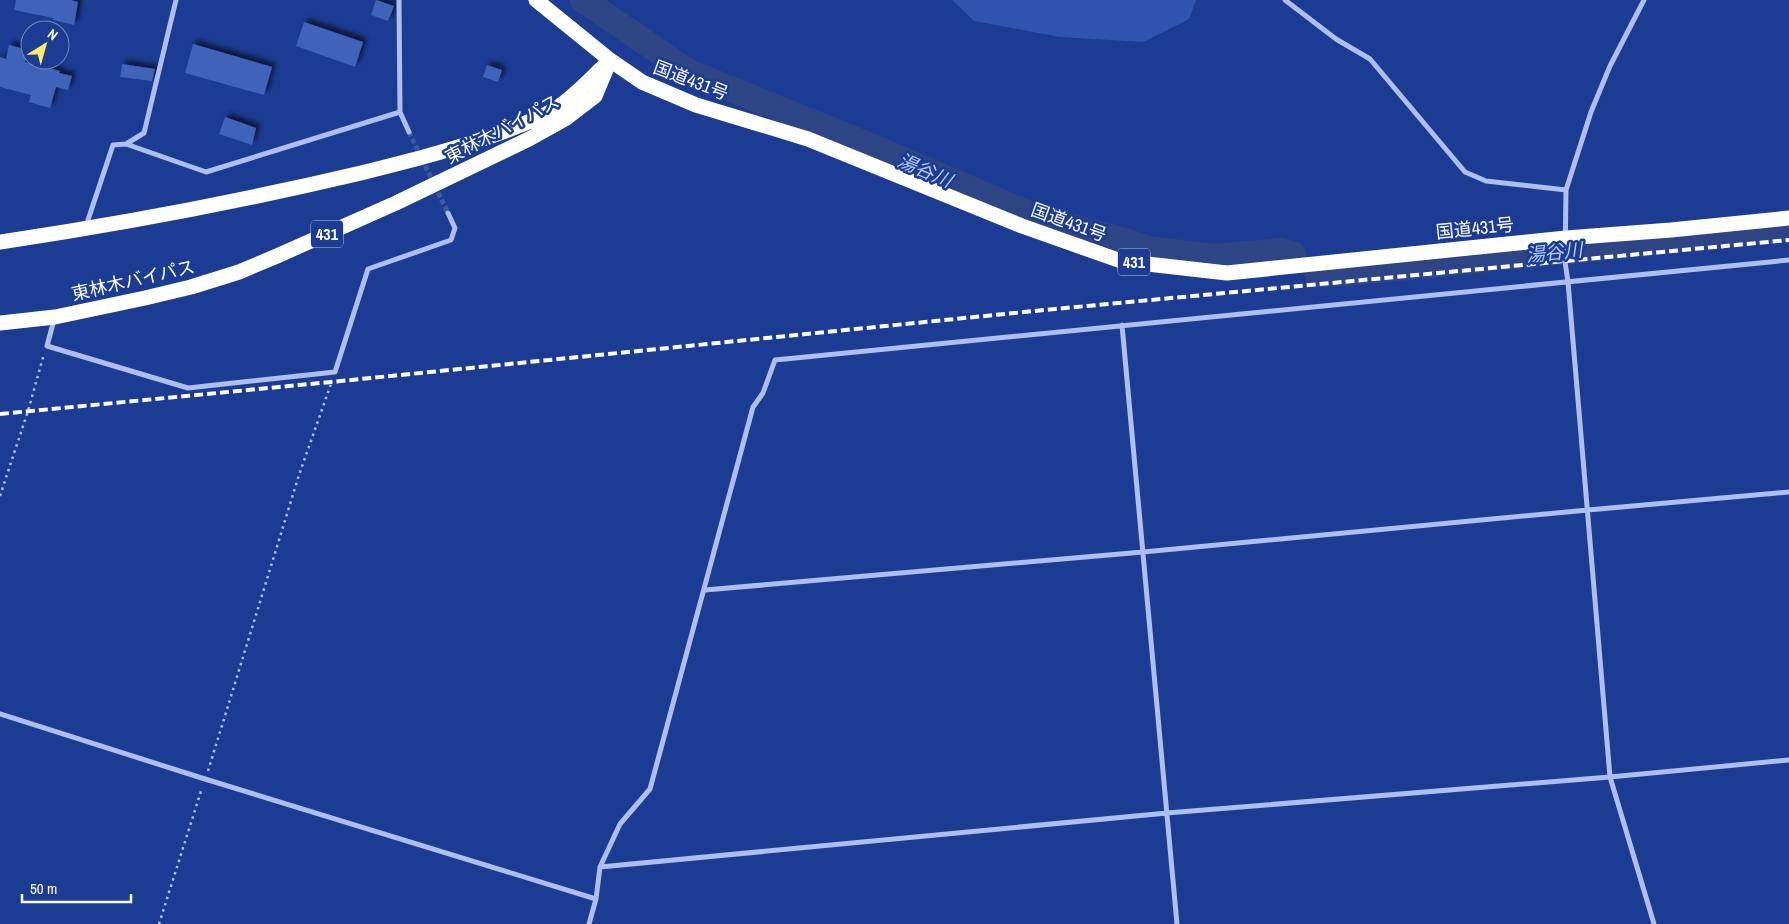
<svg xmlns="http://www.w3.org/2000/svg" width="1789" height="924" viewBox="0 0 1789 924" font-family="'Archivo Narrow','Noto Sans JP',sans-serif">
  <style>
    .green { fill: #2e54b0 }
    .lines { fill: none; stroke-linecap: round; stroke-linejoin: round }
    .river { stroke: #2d4485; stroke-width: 26 }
    .building { fill: #3f62b8; filter: url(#shadow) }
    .street-tunnel { stroke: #3d59a2; stroke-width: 5; stroke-dasharray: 5 2.5; stroke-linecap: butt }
    .path { stroke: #acbfef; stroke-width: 2.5; stroke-dasharray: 2.5 4; stroke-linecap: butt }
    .street { stroke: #acbfef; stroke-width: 5 }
    .highway { stroke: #fff; stroke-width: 15 }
    .rail { stroke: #fff; stroke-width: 4; stroke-dasharray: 9 4; stroke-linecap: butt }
    .labels { text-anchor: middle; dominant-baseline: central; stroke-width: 5; stroke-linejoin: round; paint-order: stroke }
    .shield { fill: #1b3c92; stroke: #bbc4de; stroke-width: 1 }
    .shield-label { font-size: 16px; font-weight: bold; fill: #fff }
    .street-label { font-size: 18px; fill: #fff; stroke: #1b3c92 }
    .water-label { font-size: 19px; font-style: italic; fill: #b8caf5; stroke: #1b3c92 }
  </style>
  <defs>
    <filter id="shadow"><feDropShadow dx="4" dy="-4" stdDeviation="2.5" flood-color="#0009"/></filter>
  </defs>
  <rect width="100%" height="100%" fill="#1b3c92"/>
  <path class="green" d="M952,0H1196L1189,19L1143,42L1060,37L974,21Z"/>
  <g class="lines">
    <path class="river" d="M583,0L689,72L873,147L1039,218L1122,240L1149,249L1215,257L1280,251L1293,254
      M1318,275L1348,273L1789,229"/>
  </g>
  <path class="building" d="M16,0H71L78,2L74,25L53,20V18L14,10Z
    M376,0L394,6L388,21L371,15Z
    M304,22L363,42L355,67L296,46Z
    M193,44L272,67L264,95L185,73Z
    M9,45L28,50L25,62L60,71L59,73L72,76L68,90L56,87L50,108L29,102L31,95L0,87V57L6,59Z
    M122,64L155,69L152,81L120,77Z
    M487,65L502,70L498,82L483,77Z
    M225,117L256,128L252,145L219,134Z"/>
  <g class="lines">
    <path class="street-tunnel" d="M409,132L448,213"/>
    <path class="path" d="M0,496L28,411L44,354
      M208,771L299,475L332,381
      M159,924L202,788"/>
    <path class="street" d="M399,0L400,112L409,132
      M1285,0L1336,39L1370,59L1465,172L1486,181L1566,190
      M1644,0L1610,66L1591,112L1566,190L1565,262L1568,282L1610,777L1654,924
      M126,144L206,172L400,112
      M86,226L113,145L126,144L144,133L176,0
      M54,320L47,346L188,388L335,372L368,269L451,240L455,228L448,213
      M1122,325L1177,924
      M705,590L1143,552L1588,510L1789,492
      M0,714L205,779L596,899
      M600,867L1167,813L1610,777L1789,760
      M589,924L596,899L600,867L620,824L650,789L753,407L763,393L775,360L1789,260"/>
    <path class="highway" d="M536,0L610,60L642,82L696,105L808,139L1022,226L1121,261L1227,273L1566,238L1671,230L1789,218
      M0,242C121,224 242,201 361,173C409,161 457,149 503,132C519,125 537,120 552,111C572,99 589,80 606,64
      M0,323L55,317L145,298L191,287L239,272L277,256L396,203L529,139L565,119L595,96L610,60"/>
    <path class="rail" d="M0,414L331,382L1044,310L1789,240"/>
  </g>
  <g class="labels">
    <g class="shield">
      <rect x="311" y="220.5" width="32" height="27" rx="4"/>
      <rect x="1118" y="248.5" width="32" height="27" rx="4"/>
    </g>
    <g class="shield-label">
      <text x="327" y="234">431</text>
      <text x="1134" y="262">431</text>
    </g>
    <g class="street-label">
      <text transform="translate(691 80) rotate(21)">国道431号</text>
      <text transform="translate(502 129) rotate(-28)">東林木バイパス</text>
      <text transform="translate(1069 222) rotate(20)">国道431号</text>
      <text transform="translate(1475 228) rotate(-6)">国道431号</text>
      <text transform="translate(133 280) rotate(-13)">東林木バイパス</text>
    </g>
    <g class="water-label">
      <text transform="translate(925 170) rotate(23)">湯谷川</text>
      <text transform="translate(1554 252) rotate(-6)">湯谷川</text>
    </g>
  </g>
  <g transform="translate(45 45) rotate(37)"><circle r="24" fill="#1b3c92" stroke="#768abe"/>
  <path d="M0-4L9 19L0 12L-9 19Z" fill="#ffec69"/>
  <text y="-8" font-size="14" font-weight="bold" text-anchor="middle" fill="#ffffff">N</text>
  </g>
  <path d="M22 894v8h109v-8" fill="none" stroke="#ffffff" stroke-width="2.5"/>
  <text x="30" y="894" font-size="15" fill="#ffffff" stroke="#1b3c92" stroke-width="4" paint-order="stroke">50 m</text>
</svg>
